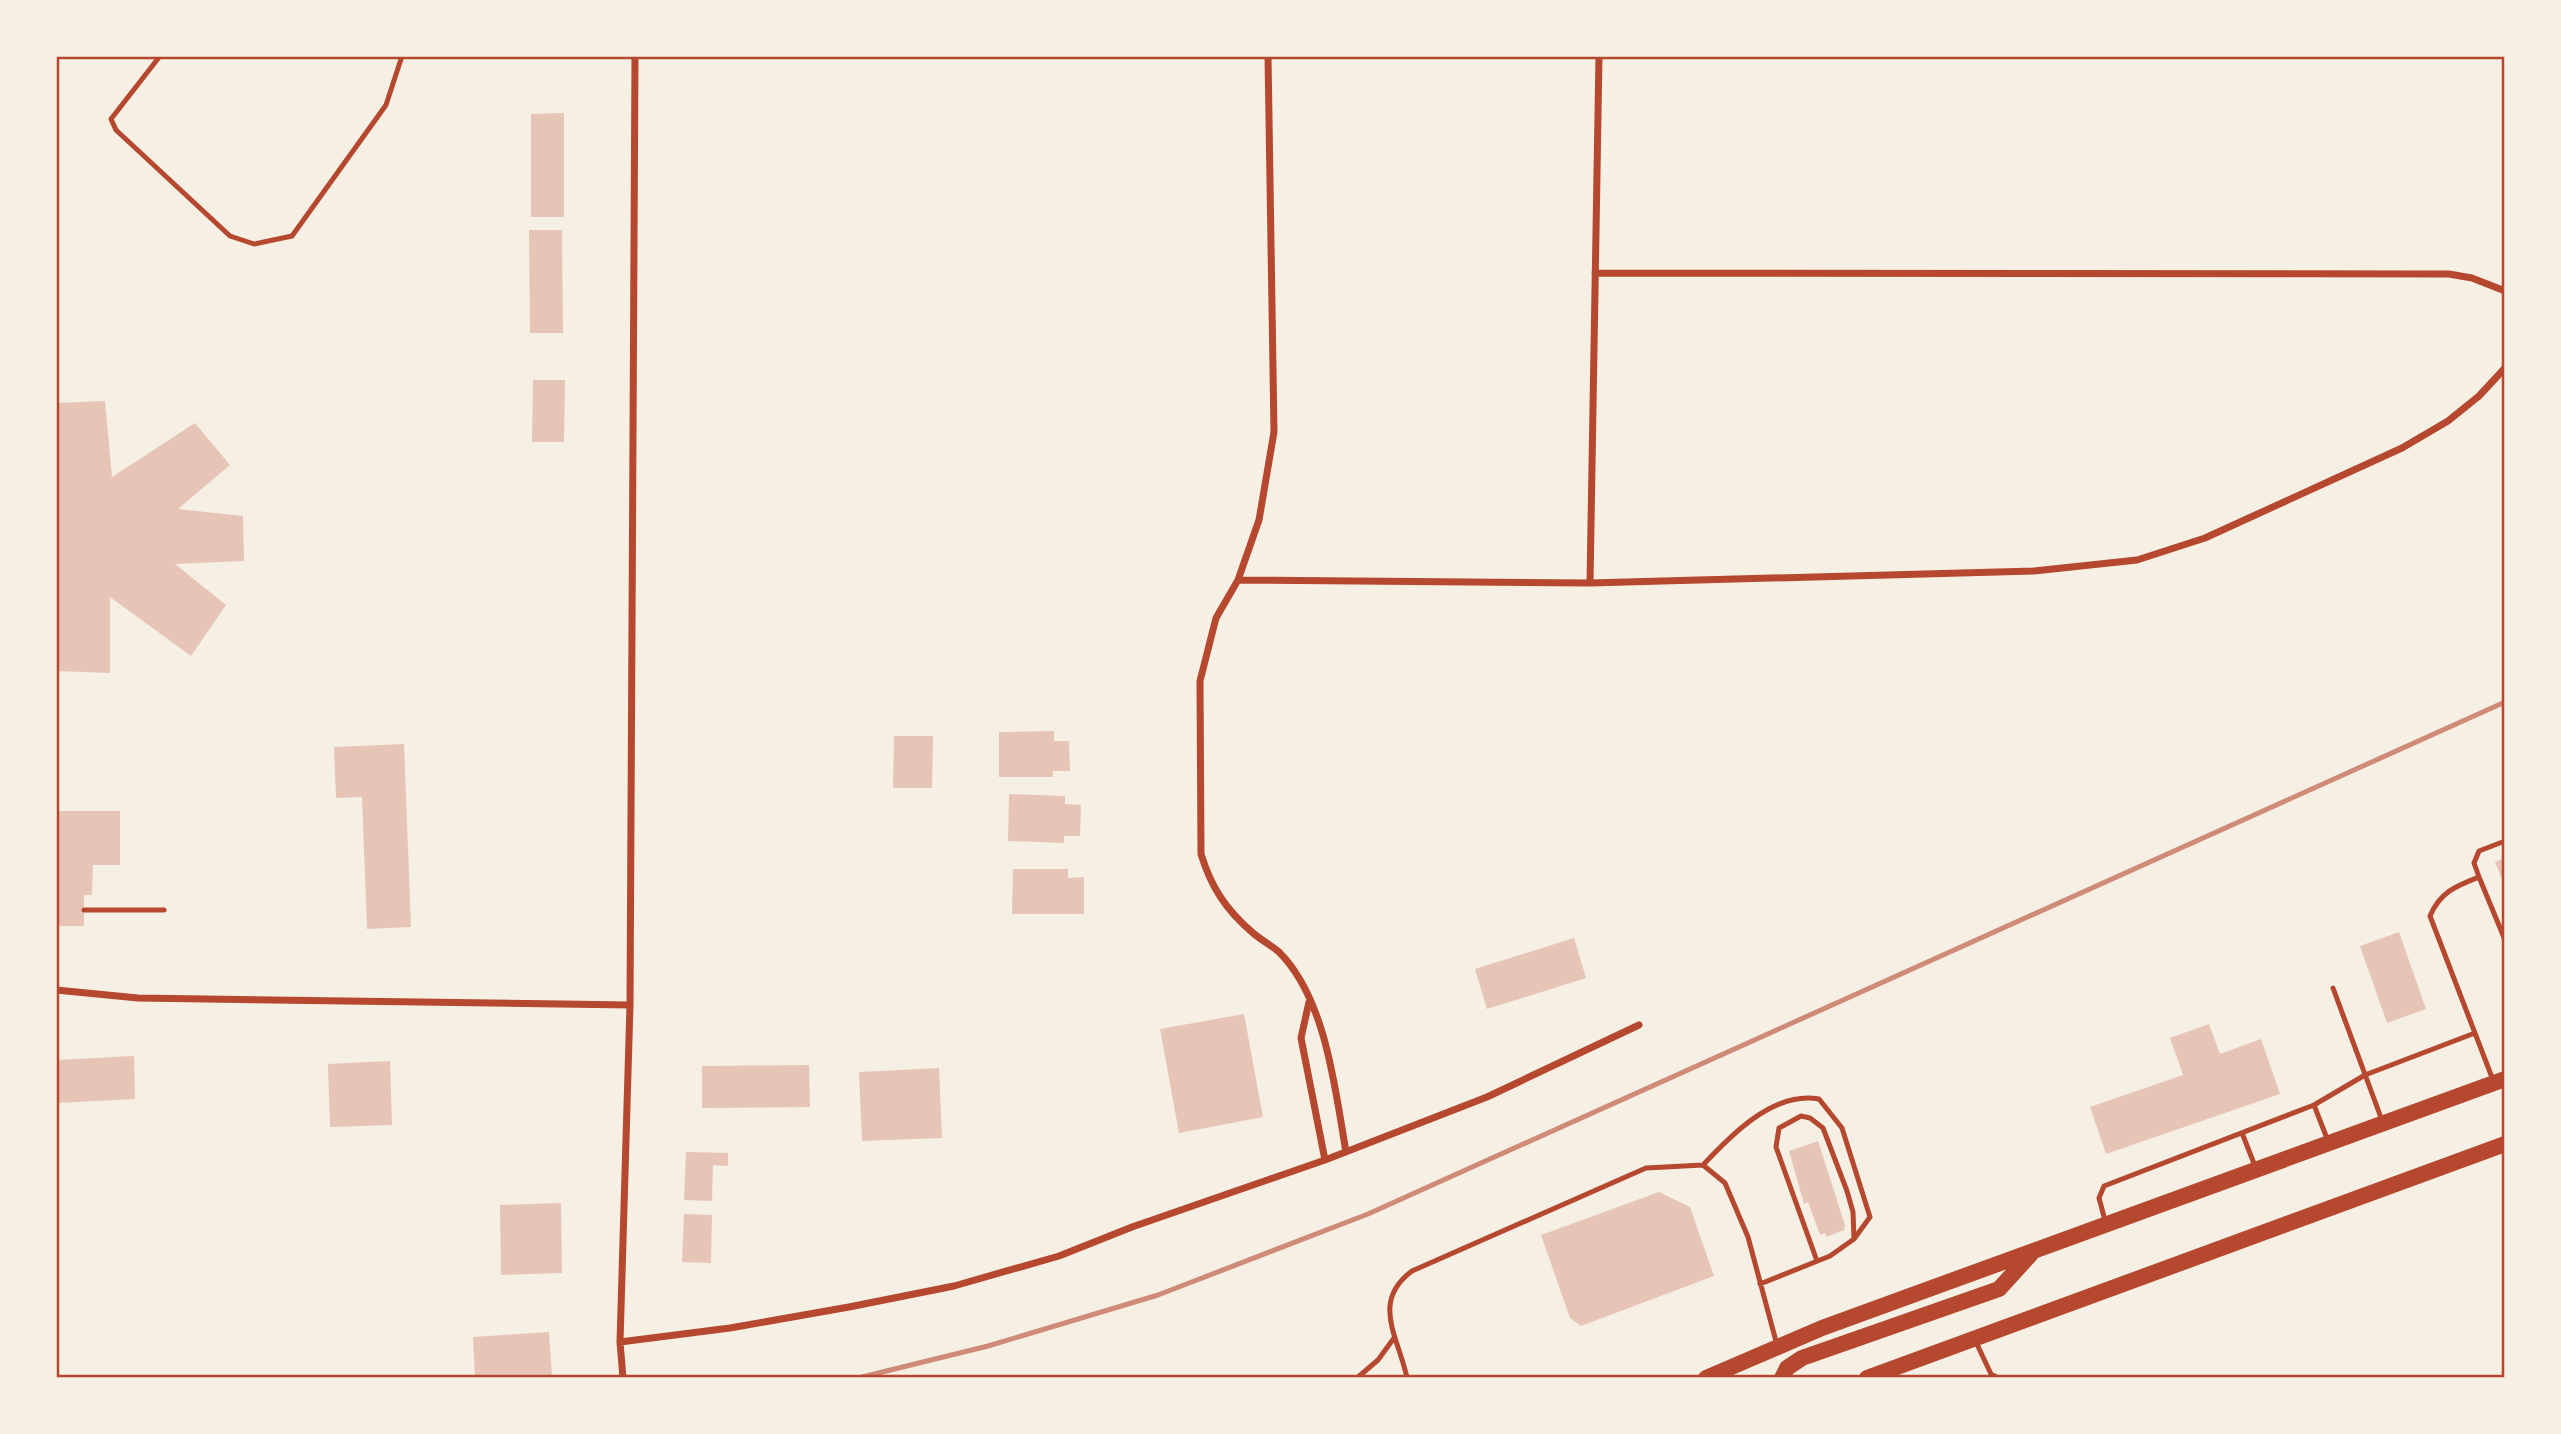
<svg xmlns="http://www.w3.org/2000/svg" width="2561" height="1434" viewBox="0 0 2561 1434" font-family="Rubik,sans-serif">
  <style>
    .building { fill: #e6c5b7 }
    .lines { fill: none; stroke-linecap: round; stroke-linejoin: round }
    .service { stroke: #b5482f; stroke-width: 5 }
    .minor { stroke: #b5482f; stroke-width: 7 }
    .primary { stroke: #b5482f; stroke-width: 16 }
    .rail { stroke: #cf8b77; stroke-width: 5 }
    .neatline { fill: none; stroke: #b5482f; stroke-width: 2.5 }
  </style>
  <rect width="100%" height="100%" fill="#f6efe4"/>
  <path class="building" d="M564,113V217H531V114Z
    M529,230H562L563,333H530Z
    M533,380H565L564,442H532Z
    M105,401L112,477L195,423L230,465L178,509L243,516L244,561L175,564L226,605L191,656L110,597V673L56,671V403Z
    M1054,731V741H1069L1070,771H1053V777H999V732Z
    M894,736H933L932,788H893Z
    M404,744L411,927L367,929L362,797L336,798L334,747Z
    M1009,794L1065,796V804L1081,805L1080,836H1064V843L1008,841Z
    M56,811H120V865H93L92,895H84V926H56Z
    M2505,858V887L2495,862Z
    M1013,869H1068V878L1084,877V914H1012Z
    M2399,932L2426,1009L2387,1023L2360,946Z
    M1574,938L1586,978L1487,1009L1475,969Z
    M1244,1014L1263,1117L1179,1133L1160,1029Z
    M2209,1024L2220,1054L2261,1039L2280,1094L2106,1154L2090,1107L2183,1075L2170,1038Z
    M134,1056L135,1099L56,1103V1060Z
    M390,1061L392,1125L330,1127L328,1064Z
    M809,1065L810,1107L702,1108V1066Z
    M939,1068L942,1138L862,1141L859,1072Z
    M1818,1141L1845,1225L1844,1230L1826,1237L1825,1233L1820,1235L1808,1202L1804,1204L1789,1151Z
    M686,1152L728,1153V1166L713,1165L712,1201L684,1200Z
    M1659,1192L1690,1207L1714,1276L1581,1326L1570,1318L1541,1235Z
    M561,1203L562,1273L501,1275L500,1205Z
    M684,1214L712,1215L711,1263L682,1262Z
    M549,1332L552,1377L475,1378L473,1337Z"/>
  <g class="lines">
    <path class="service" d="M160,56L111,119L116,130L230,236L254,244L292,236L386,105L402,56
      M2479,877L2505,940
      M84,910H164
      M2333,988L2383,1123
      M2493,1080L2430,916C2440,892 2456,886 2479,877L2474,863L2479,851L2505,841
      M2314,1105L2328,1141
      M2242,1133L2255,1166
      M1703,1165C1732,1134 1774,1091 1819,1099L1842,1128L1870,1217L1854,1239L1830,1256L1760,1284
      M2106,1224L2099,1198L2104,1186L2314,1105L2365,1075L2475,1033
      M1817,1261L1776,1147L1779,1128L1801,1116L1810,1118L1823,1128L1847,1191L1853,1212L1854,1239
      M1975,1340L1991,1374L1998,1378
      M1357,1378L1378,1360L1394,1338
      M1407,1378C1399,1338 1370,1302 1412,1271L1646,1168L1703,1165L1725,1183L1748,1237L1777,1345"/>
    <path class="minor" d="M1268,56L1274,432L1259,520L1238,580L1216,618L1200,681L1201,854C1211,887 1226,910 1253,933C1261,940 1271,945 1279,952C1326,999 1335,1089 1346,1152
      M1595,273L2449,274L2472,278L2505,291
      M1238,580L1590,583L2034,571L2137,560L2205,538L2402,448L2448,421L2479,396L2505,368
      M1590,583L1599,56
      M56,990L138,998L630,1005
      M1309,1002L1301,1038L1325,1160
      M620,1342L730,1328L849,1307L954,1286L1059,1256L1132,1227L1325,1160L1487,1097L1639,1025
      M623,1378L620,1342L630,1005L635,56"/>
    <path class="primary" d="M1706,1378L1822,1328L2505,1079
      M1782,1378L1787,1368L1802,1358L1999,1289L2031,1254
      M1867,1378L2505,1144"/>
    <path class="rail" d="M858,1378L988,1346L1158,1295L1368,1214L2505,702"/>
  </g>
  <rect width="2561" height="1434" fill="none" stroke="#f6efe4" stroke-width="116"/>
  <rect x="58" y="58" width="2445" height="1318" class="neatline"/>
</svg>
